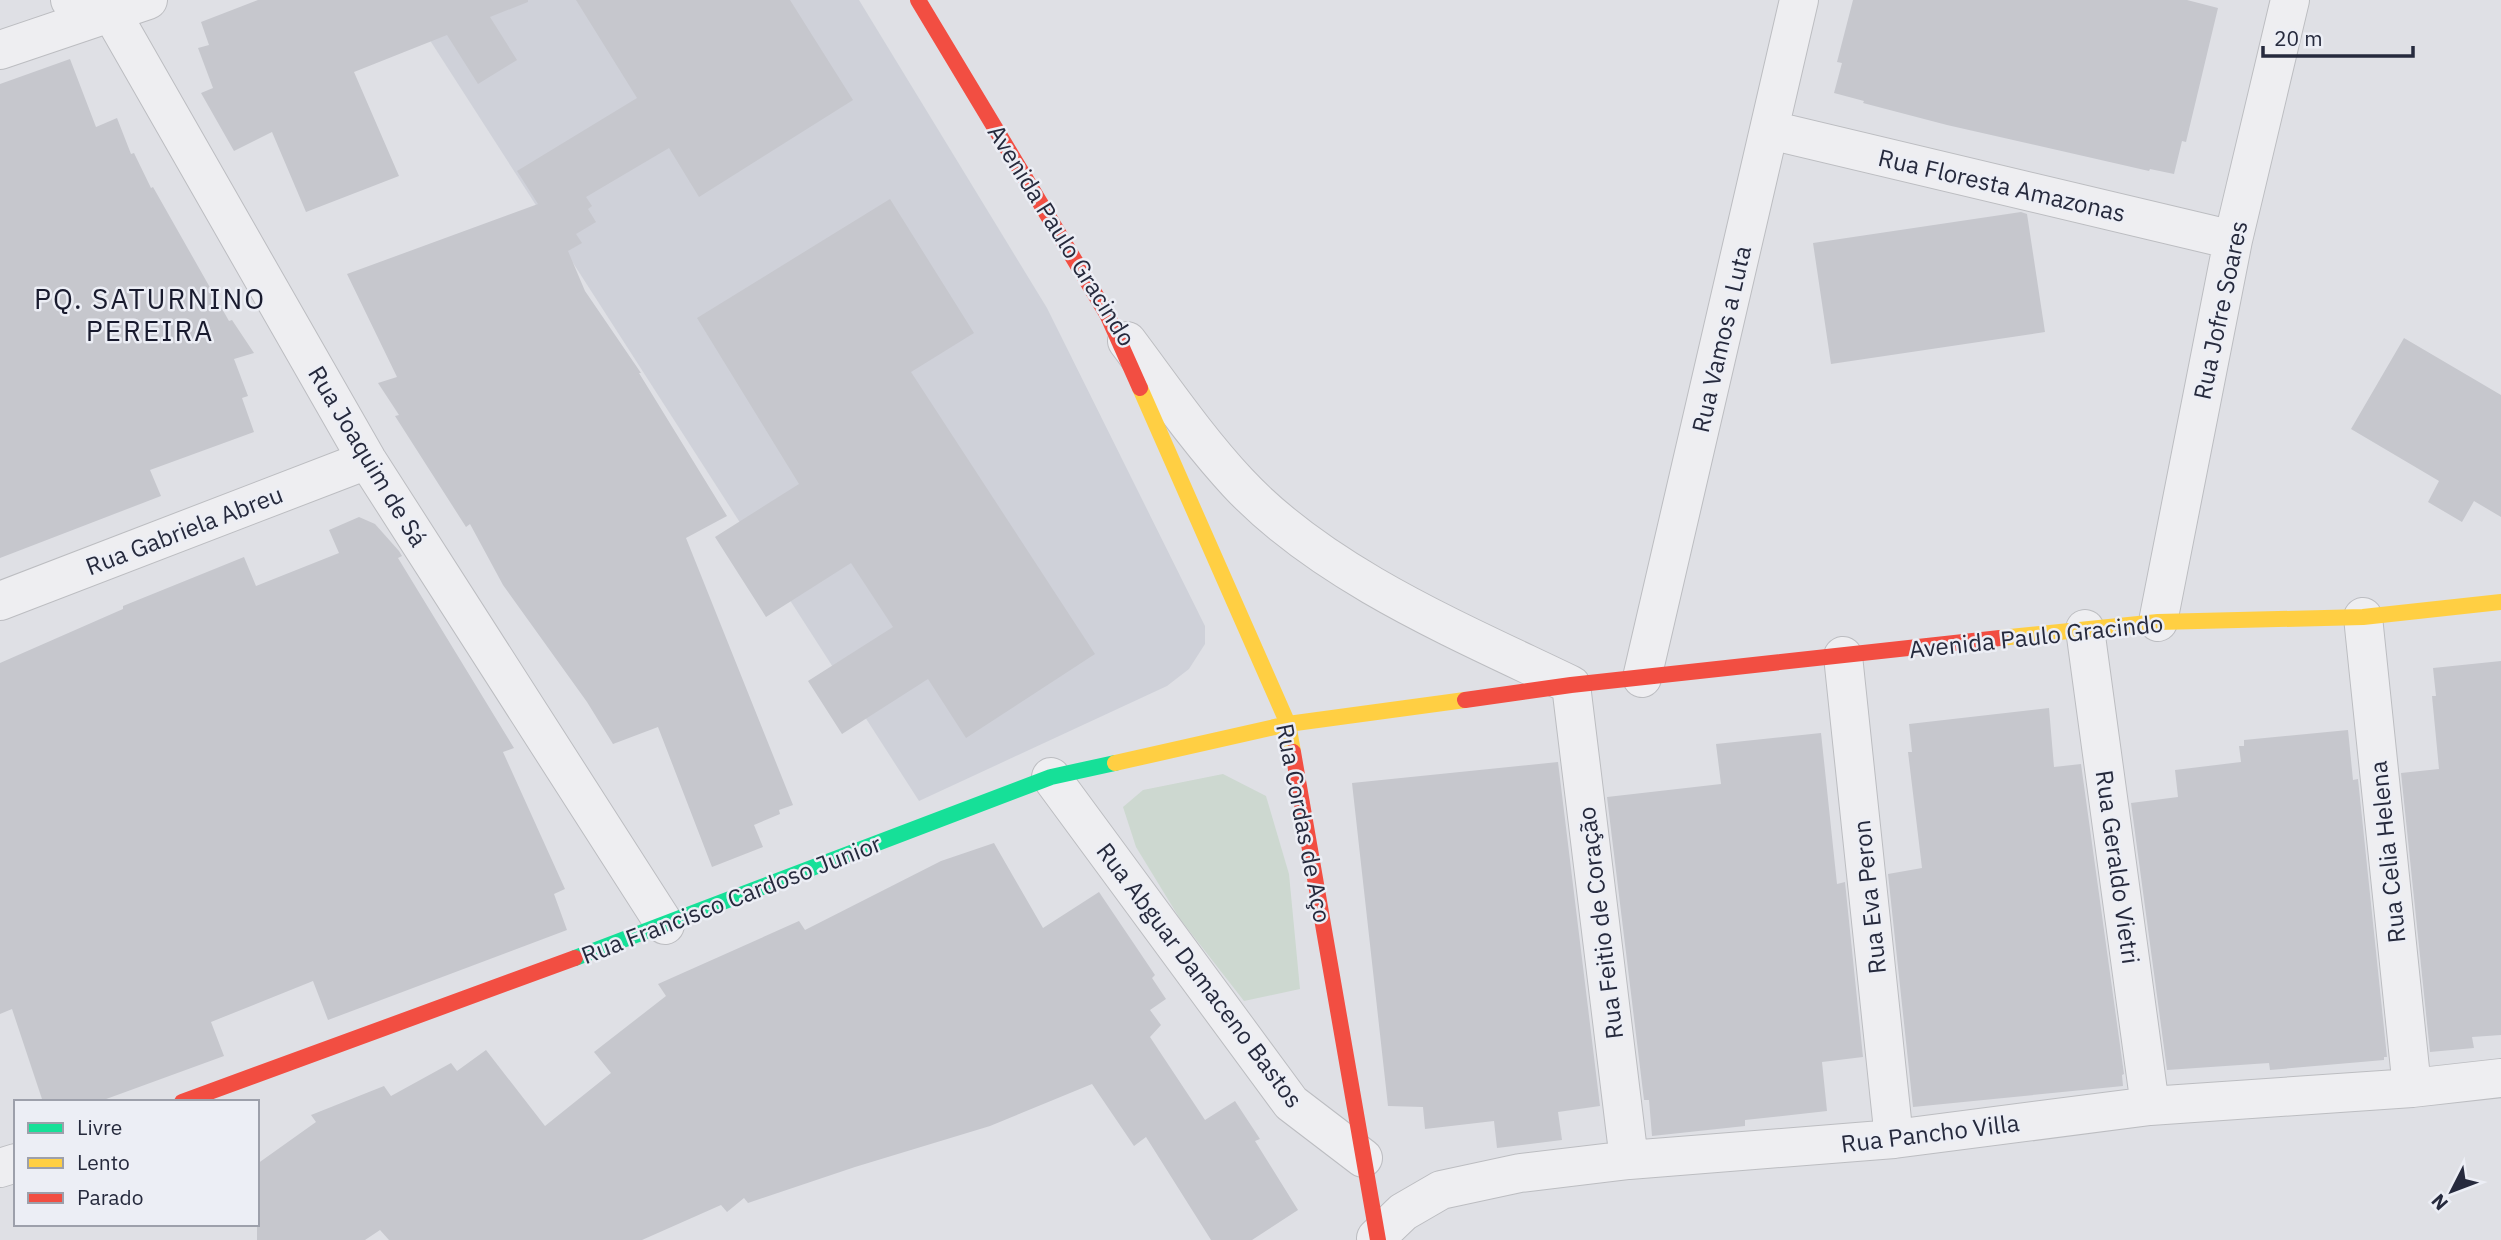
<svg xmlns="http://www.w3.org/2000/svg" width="2501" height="1240" viewBox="0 0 2501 1240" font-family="'IBM Plex Sans',sans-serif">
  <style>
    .built { fill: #cfd1d9 }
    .green { fill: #cdd8d0 }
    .building { fill: #c6c7cd }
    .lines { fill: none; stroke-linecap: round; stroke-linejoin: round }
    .street-casing { stroke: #bcbdc1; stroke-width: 40 }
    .street { stroke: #eeeef1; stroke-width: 38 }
    .fast { stroke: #16e098; stroke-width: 16 }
    .slow { stroke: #ffcf43; stroke-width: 16 }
    .jam { stroke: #f24e42; stroke-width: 16 }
    .labels { text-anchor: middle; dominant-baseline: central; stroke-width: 5; stroke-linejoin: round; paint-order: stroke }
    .street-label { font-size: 24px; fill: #262a3d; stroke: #eceef5 }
    .quarter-label { font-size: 28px; letter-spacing: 2px; fill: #191b2e; stroke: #eceef5 }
  </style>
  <rect width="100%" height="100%" fill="#dfe0e5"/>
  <path class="built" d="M404,0H859L1047,308L1205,626V644L1189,669L1167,686L919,801Z"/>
  <path class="green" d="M1223,774L1266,796L1289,874L1300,989L1244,1001L1180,919L1136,847L1123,807L1143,790Z"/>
  <path class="building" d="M258,0H528V2L490,17L517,60L478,84L447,35L354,72L399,176L306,212L272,132L234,151L201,93L213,88L198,48L209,45L201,22Z
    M576,0H790L853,100L699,197L669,148L586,197L592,206L588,209L596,222L576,234L582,243L568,251L585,291L641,373H639L727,516L686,538L793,805L779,810L780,814L754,825L763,847L712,867L658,727L613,744L587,702L503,585L470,524L466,527L395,416L399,415L378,383L397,377L347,274L538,204L517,171L637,98Z
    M1853,0H2187L2218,8L2186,142L2182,141L2174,174L2150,169L2149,171L1947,125L1863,103L1864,101L1834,93L1842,63L1837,62Z
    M70,59L96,127L117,118L131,154L134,153L151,188L153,187L229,321L232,320L254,353L234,359L248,396L242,398L254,432L150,470L161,496L0,558V84Z
    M890,199L974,333L911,372L1095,654L966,738L928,679L842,734L808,681L893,627L851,563L766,617L715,537L799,484L697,318Z
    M2021,212L2027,214L2045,332L1831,364L1813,243Z
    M2404,338L2501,395V517L2474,501L2462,522L2428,502L2439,481L2351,429Z
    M359,517L375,524L399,551L402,556L398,558L514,748L503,752L565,889L554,894L567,930L328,1020L313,981L211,1022L224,1056L98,1102H43L12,1009L0,1014V663L123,609V606L244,557L256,586L339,553L329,530Z
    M2501,661V1035L2472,1037L2474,1048L2430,1052L2401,773L2439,769L2432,696H2436L2433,668Z
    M2049,708L2054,767L2081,764L2124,1074L2122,1075L2123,1086L1913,1107L1888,874L1922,868L1908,752H1912L1909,724Z
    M2348,730L2353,780L2358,779L2387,1057H2384V1060L2270,1070L2269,1063L2167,1070L2131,803L2178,797L2175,770L2241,762L2239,746H2244V740Z
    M1821,733L1837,884L1845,882L1863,1057L1822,1062L1827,1111L1745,1120V1126L1652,1136L1649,1100H1644L1607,797L1721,784L1716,744Z
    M1558,762L1600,1106L1558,1112L1562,1140L1497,1148L1494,1121L1425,1129L1423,1107L1388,1106L1352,783Z
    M994,843L1043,928L1099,892L1155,975L1152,978L1166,999L1150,1010L1161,1025L1150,1037L1205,1120L1235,1101L1260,1139L1255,1141L1298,1210L1252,1240H1211L1146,1137L1134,1146L1092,1084L990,1126L855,1167L748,1203L744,1198L727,1212L721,1205L642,1240H389L380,1230L365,1240H257V1164L316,1122L311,1115L384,1086L391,1096L451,1063L457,1071L486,1050L545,1126L611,1073L594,1052L666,996L658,984L799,921L805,930L941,861Z"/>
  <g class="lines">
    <g class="street-casing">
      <path id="street" d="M70,0L112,14L367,460L665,925
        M0,50L148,0
        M1770,130L2233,240
        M1127,341C1163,389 1197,439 1238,483C1324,575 1459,631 1571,685L1629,1160
        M0,601L367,460
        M2363,617L2412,1088
        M2158,622L2233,240L2290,0
        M2085,629L2150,1106
        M1843,656L1894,1139
        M1642,678L1799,0
        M1051,777L1291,1103L1363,1158
        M0,1168L16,1163
        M1376,1238L1403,1212L1441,1190L1520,1173L1629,1160L1894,1139L2150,1106L2412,1088L2501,1078"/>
    </g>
    <use href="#street" class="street"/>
    <path class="fast" d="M575,958L1051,777L1115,763"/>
    <path class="slow" d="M1140,388L1288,724L1293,752
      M2000,638L2158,622L2363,617L2501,602
      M1115,763L1288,724L1465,700"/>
    <path class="jam" d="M918,0L1107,314L1140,388
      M1465,700L1571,685L2000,638
      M1293,752L1378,1240
      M182,1102L575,958"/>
  </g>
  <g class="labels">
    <g class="street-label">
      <text transform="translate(2002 185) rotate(13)">Rua Floresta Amazonas</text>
      <text transform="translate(1062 235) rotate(58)">Avenida Paulo Gracindo</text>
      <text transform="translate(2220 310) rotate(-78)">Rua Jofre Soares</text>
      <text transform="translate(1721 339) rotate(-77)">Rua Vamos a Luta</text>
      <text transform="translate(368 456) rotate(59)">Rua Joaquim de Sá</text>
      <text transform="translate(184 530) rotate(-21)">Rua Gabriela Abreu</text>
      <text transform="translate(2036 636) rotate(-6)">Avenida Paulo Gracindo</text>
      <text transform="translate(1304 823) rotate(79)">Rua Cordas de Aço</text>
      <text transform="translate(2387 852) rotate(-96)">Rua Celia Helena</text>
      <text transform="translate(2118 867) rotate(82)">Rua Geraldo Vietri</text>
      <text transform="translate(1869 897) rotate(-96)">Rua Eva Peron</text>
      <text transform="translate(731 899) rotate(-21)">Rua Francisco Cardoso Junior</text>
      <text transform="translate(1600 923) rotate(-97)">Rua Feitio de Coração</text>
      <text transform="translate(1200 975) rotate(53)">Rua Abguar Damaceno Bastos</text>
      <text transform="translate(1930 1133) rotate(-7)">Rua Pancho Villa</text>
    </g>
    <g class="quarter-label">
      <text x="150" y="298">PQ. SATURNINO<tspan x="150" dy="32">PEREIRA</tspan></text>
    </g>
  </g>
  <rect x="14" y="1100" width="245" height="126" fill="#eceef5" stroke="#9da0ab" stroke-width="2"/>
  <rect x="28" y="1123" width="35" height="10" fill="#16e098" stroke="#9da0ab" stroke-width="2"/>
  <text x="77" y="1135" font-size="21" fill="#262a3d">Livre</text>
  <rect x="28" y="1158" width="35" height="10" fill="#ffcf43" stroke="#9da0ab" stroke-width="2"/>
  <text x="77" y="1170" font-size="21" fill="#262a3d">Lento</text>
  <rect x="28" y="1193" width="35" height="10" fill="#f24e42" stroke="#9da0ab" stroke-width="2"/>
  <text x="77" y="1205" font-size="21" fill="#262a3d">Parado</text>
  <g transform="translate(2452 1191) rotate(228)" stroke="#eceef5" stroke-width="5" paint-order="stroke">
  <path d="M0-5L12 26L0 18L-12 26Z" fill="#262a3d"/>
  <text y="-10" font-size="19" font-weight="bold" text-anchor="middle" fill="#262a3d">N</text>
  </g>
  <path d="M2263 46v10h150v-10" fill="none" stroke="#262a3d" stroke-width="3.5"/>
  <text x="2274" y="46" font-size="21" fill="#262a3d" stroke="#eceef5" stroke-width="5" paint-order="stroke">20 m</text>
</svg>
